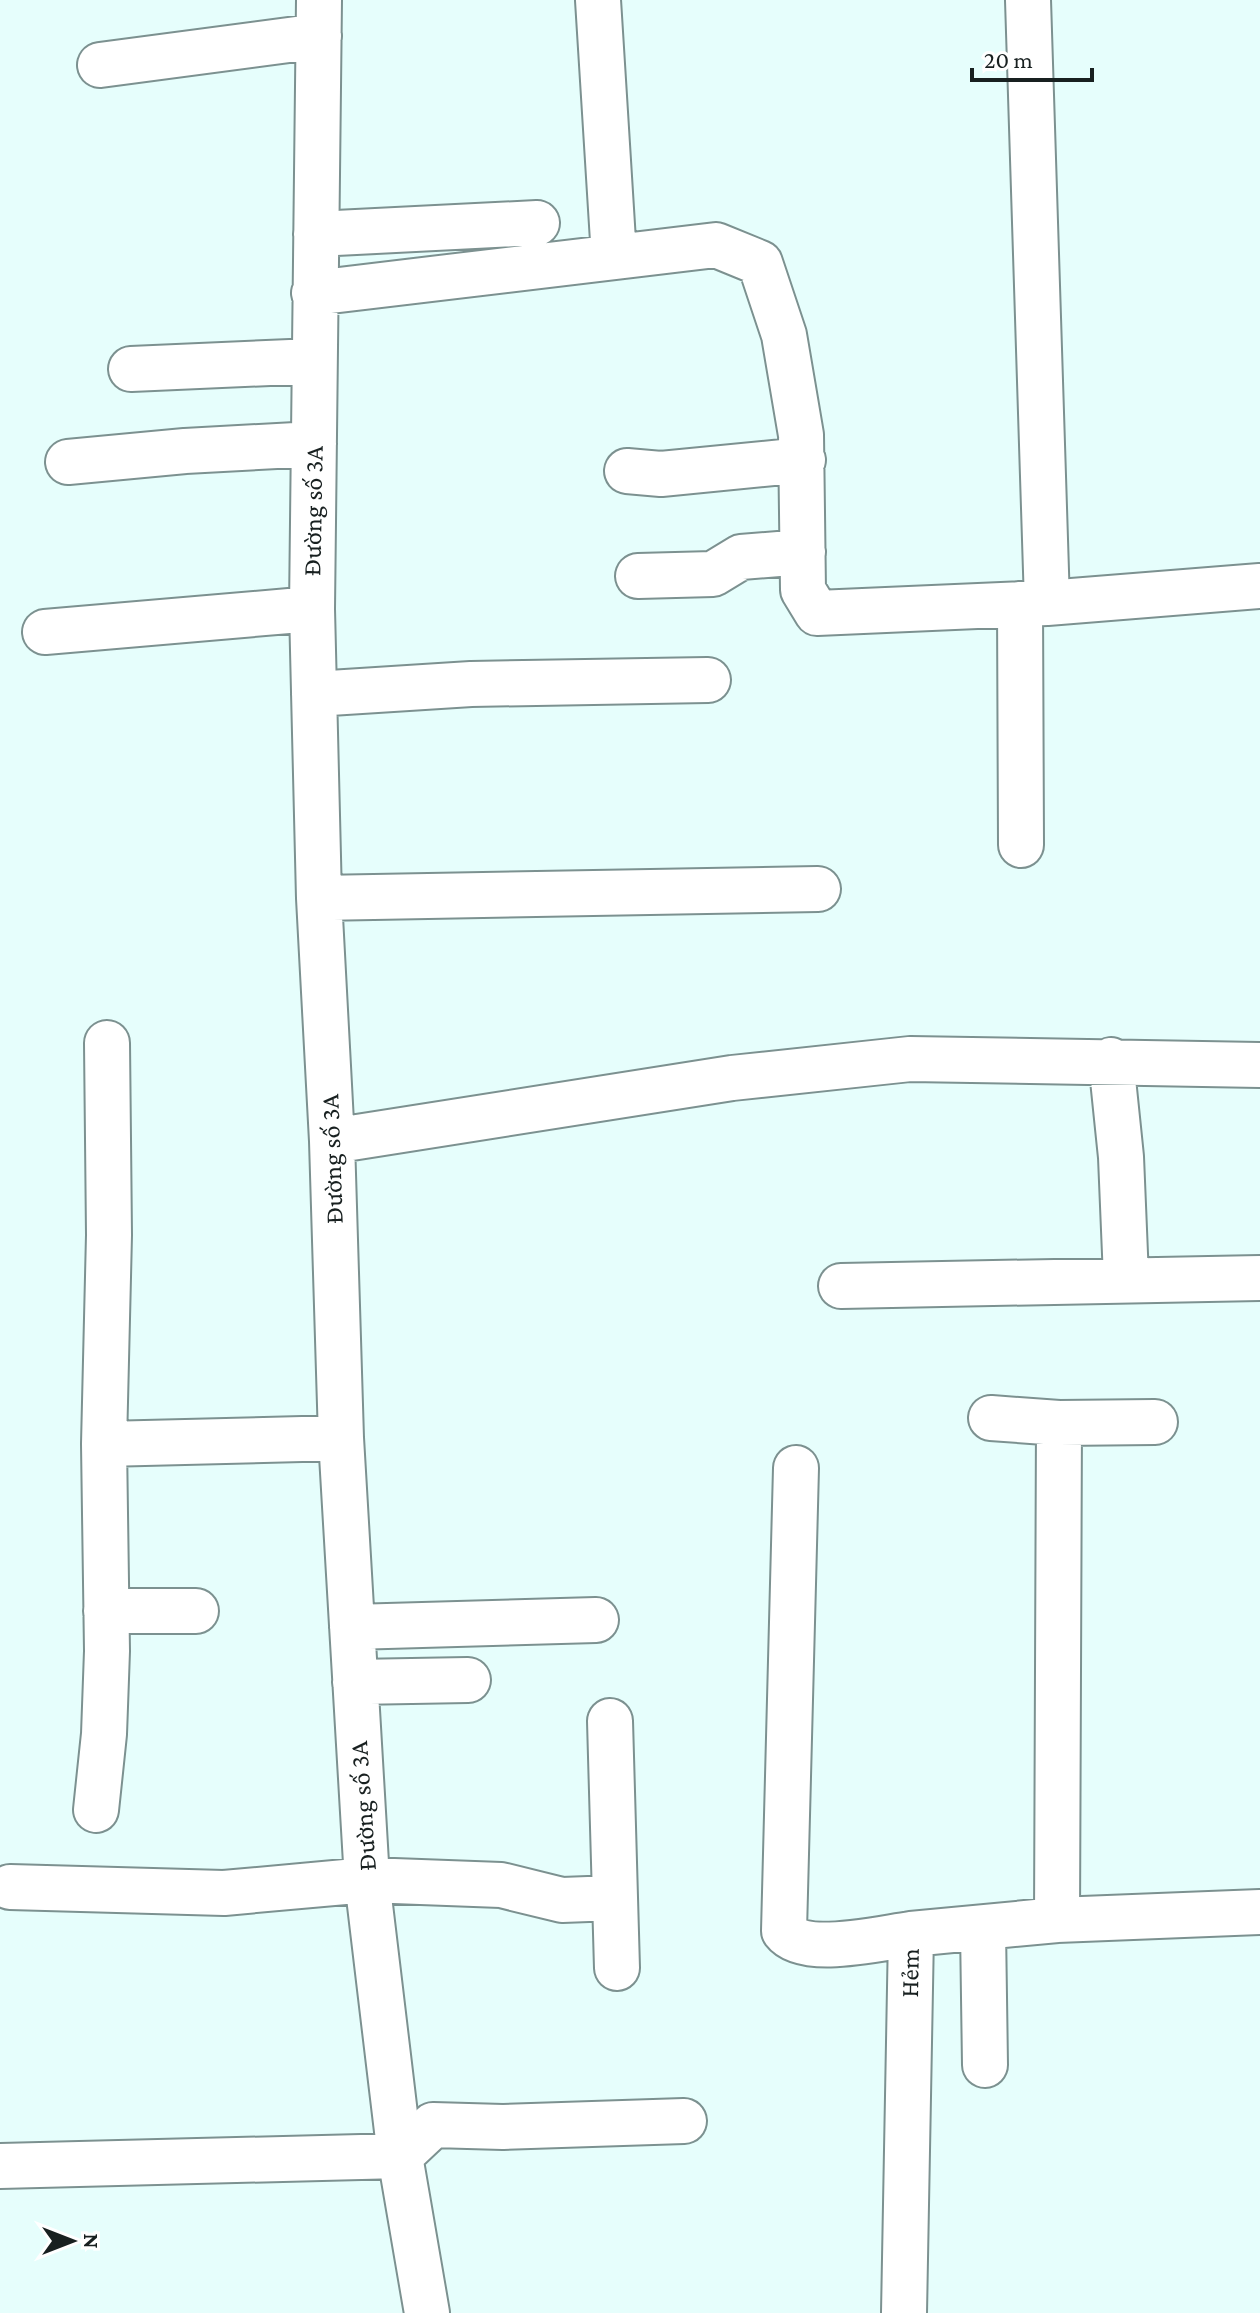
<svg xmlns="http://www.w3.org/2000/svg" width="1260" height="2313" viewBox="0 0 1260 2313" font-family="'Crimson Pro',serif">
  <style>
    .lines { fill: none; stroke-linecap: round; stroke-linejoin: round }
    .minor-casing { stroke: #7c9190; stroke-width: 48 }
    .minor { stroke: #fff; stroke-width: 44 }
    .labels { text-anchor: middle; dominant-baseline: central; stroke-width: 7; stroke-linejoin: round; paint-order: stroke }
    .street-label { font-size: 26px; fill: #182020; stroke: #fff }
  </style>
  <rect width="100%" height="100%" fill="#e6fefc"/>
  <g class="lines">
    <g class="minor-casing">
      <path id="minor" d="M319,0L312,609L319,898L332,1141L341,1438L367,1880L400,2156L427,2313
        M598,0L614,257
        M1028,0L1047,603
        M100,65L319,36
        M316,234L537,223
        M314,293L716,245L760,263L784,335L801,435L803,590L817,613L1047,603L1260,586
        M131,369L314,361
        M68,462L185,451L314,444
        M627,471L661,474L803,460
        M638,576L713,574L741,557L803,552
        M1020,604L1021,845
        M45,632L312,609
        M314,694L471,684L708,680
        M319,898L818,889
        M1111,1060L1121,1157L1126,1278
        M332,1141L732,1078L910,1059L1260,1065
        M841,1286L1260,1278
        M991,1418L1059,1423L1155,1422
        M104,1444L341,1438
        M796,1468L784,1931C804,1957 880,1938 911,1934
        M106,1611H196
        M352,1627L596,1620
        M355,1682L468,1680
        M610,1721L617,1968
        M96,1810L104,1734L107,1651L104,1444L109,1235L107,1043
        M10,1887L224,1893L367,1880L501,1885L562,1900L615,1898
        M1057,1920L1059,1423
        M983,1929L985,2065
        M0,2166L400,2156L433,2125L503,2127L684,2121
        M904,2313L911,1934L1057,1920L1260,1912"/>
    </g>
    <use href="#minor" class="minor"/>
  </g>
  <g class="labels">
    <g class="street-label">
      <text transform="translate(313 511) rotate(-89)">Đường số 3A</text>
      <text transform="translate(332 1159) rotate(-92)">Đường số 3A</text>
      <text transform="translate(363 1806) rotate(-94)">Đường số 3A</text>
      <text transform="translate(910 1973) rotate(-89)">Hẻm</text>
    </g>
  </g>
  <g transform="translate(72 2241) rotate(90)" stroke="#ffffff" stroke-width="6" paint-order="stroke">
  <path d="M0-6L14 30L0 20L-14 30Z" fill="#182020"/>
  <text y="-12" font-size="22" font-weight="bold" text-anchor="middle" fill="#182020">N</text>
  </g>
  <path d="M972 68v12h120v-12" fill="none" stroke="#182020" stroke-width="4"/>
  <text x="984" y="68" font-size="24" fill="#182020" stroke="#ffffff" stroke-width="6" paint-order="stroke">20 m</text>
</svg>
